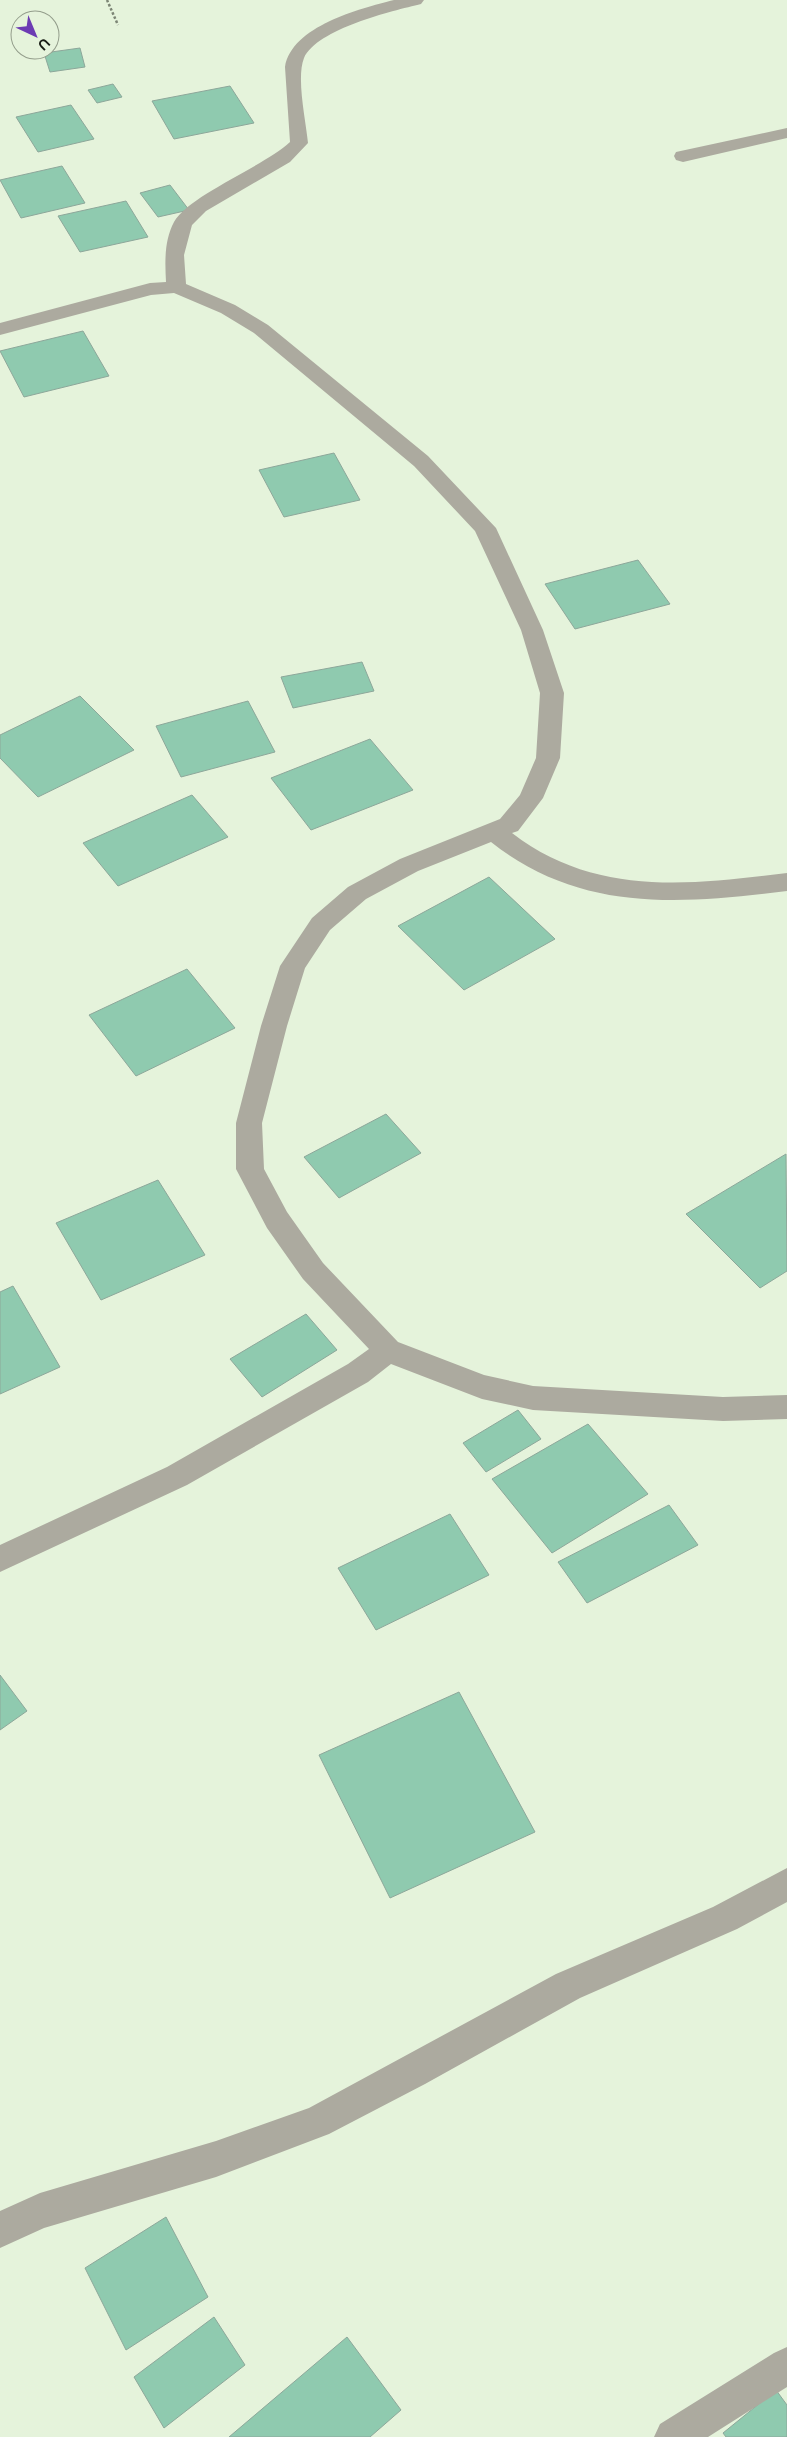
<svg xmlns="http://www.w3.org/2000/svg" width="787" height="2437" viewBox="0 0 787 2437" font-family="Raleway,sans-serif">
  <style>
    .building { fill: #8fcaaf; stroke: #8da79a }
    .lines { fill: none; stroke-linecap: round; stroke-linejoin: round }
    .path { stroke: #7c8575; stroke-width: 2.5; stroke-dasharray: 2.5 2; stroke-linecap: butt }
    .minor { fill: #acaa9f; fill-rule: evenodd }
  </style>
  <rect width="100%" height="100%" fill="#e5f3db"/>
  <path class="building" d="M80,48L85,67L50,72L44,53Z
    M113,84L122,97L97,103L88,90Z
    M230,86L254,123L174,139L152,101Z
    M71,105L94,139L38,152L16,117Z
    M62,166L85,203L21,218L0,180Z
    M170,185L189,210L158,217L140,193Z
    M126,201L148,237L80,252L58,216Z
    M83,331L109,376L24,397L0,351Z
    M334,453L360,500L284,517L259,470Z
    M638,560L670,604L575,629L545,584Z
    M362,662L374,691L293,708L281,677Z
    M80,696L134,750L38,797L0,758V735Z
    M248,701L275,752L181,777L156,726Z
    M370,739L413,790L311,830L271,778Z
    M192,795L228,837L118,886L83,843Z
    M489,877L555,939L464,990L398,926Z
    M187,969L235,1028L136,1076L89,1015Z
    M386,1114L421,1153L339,1198L304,1157Z
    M786,1154L787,1271L760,1288L686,1214Z
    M158,1180L205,1255L101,1300L56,1223Z
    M13,1286L60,1367L0,1394V1292Z
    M306,1314L337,1350L262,1397L230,1359Z
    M518,1410L541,1439L486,1472L463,1443Z
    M588,1424L648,1494L552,1553L492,1479Z
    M669,1505L698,1545L587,1603L558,1562Z
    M450,1514L489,1575L376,1630L338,1568Z
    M0,1675L27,1711L0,1730Z
    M459,1692L535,1832L390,1898L319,1755Z
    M166,2217L208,2297L126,2350L85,2268Z
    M214,2317L245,2365L164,2428L134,2377Z
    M347,2337L401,2410L370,2437H229Z
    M776,2390L787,2405V2437H726L723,2433Z"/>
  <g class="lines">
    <path class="path" d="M107,0L118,25"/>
    <path class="minor" d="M394,0H424L421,4C392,11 317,29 304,58C296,78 306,121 308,143L290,162L206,211L192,225L184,255L186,284L235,305L268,325L428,456L496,528L543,630L564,693L560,758L543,798L518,831L512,833C595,897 690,885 787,873V891C680,904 581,913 491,842L418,871L366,899L330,930L305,968L287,1026L262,1123L264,1169L287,1212L323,1263L398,1342L484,1375L533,1386L723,1397L787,1395V1419L723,1421L533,1410L482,1399L391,1364L368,1382L187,1485L0,1572V1545L167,1467L348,1364L369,1349L303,1279L267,1228L236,1169V1123L261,1026L280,966L312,918L348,887L400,859L500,819L520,795L536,758L540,693L521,630L475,531L414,466L254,333L221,313L174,293L151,295L0,335V323L150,283L166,282C165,262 164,241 174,222C189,195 263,167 290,142L285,67C292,26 359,9 394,0Z
      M787,128V138L683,162L676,160L674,156L676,152Z
      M787,1868V1902L737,1929L580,1998L425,2084L329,2134L216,2177L44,2228L0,2248V2211L40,2193L216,2141L309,2108L556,1974L713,1907Z
      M787,2347V2387L708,2437H654L660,2424L774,2353Z"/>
  </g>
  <g transform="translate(35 35) rotate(136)"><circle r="24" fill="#e5f3db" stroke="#939d8b"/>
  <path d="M0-4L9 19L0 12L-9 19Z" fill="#6c3bb3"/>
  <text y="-8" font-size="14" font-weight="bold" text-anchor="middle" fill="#171b13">U</text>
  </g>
</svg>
